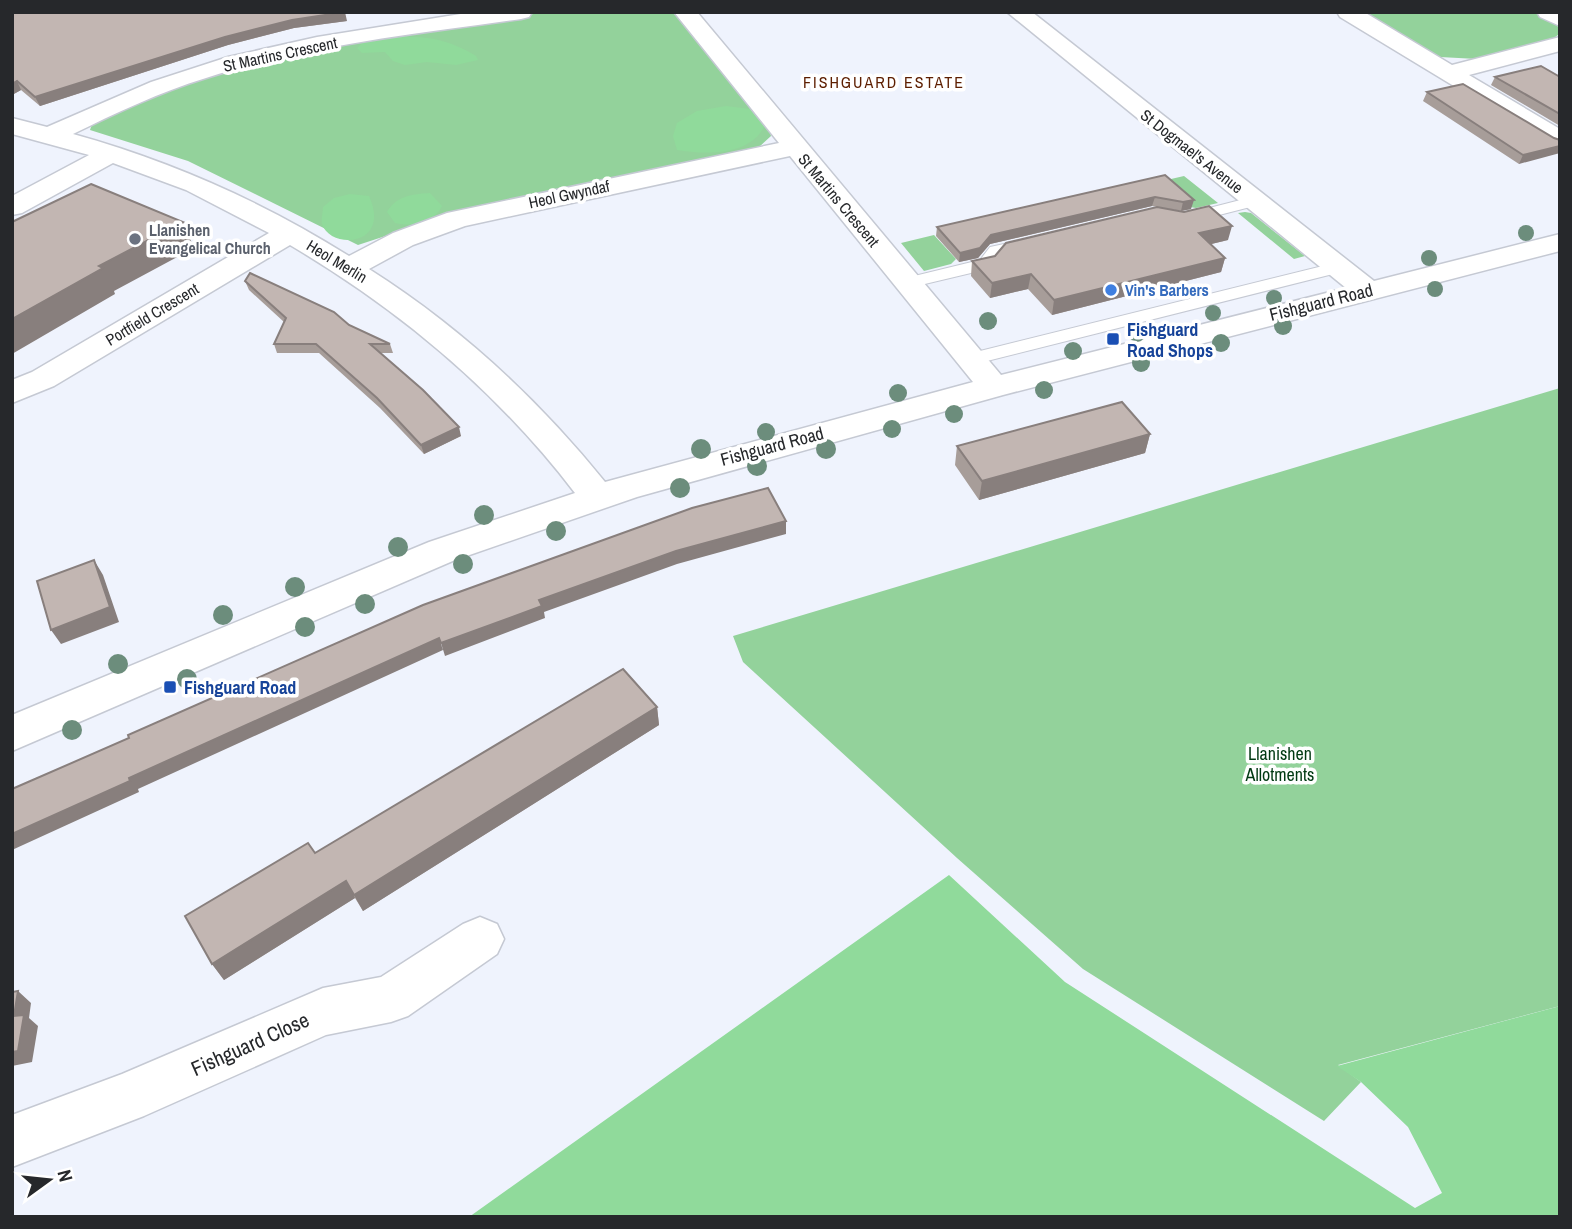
<svg xmlns="http://www.w3.org/2000/svg" width="1572" height="1229" viewBox="0 0 1572 1229" font-family="'Archivo Narrow',sans-serif">
  <style>
    .green { fill: #93d29b }
    .forest { fill: #90da9b }
    .lines { fill: none; stroke-linecap: round; stroke-linejoin: round }
    .lane-casing { stroke: #c5c9d3; stroke-width: 2 }
    .street-casing { stroke: #c5c9d3; stroke-width: 3 }
    .lane { fill: #fff; fill-rule: evenodd }
    .street { fill: #fff; fill-rule: evenodd }
    .tree { fill: #6c8d7c }
    .wall { fill: #a79d99 }
    .shaded-wall { fill: #887f7d }
    .building { fill: #c2b6b2; stroke: #887f7d; stroke-width: 2 }
    .worship-dot { fill: #6b7280; stroke: #fff; stroke-width: 2.5 }
    .shop-dot { fill: #3f7fe0; stroke: #fff; stroke-width: 2.5 }
    .transit-dot { fill: #1a4fb4; stroke: #fff; stroke-width: 2.5 }
    .labels { text-anchor: middle; dominant-baseline: central; stroke-width: 7; stroke-linejoin: round; paint-order: stroke }
    .far-street-label { font-size: 16px; fill: #26282b; stroke: #fff }
    .far-neighbourhood-label { font-size: 16px; letter-spacing: 2px; fill: #5d1e00; stroke: #fff }
    .far-worship-label { font-size: 16px; font-weight: bold; fill: #5b616d; stroke: #fff; text-anchor: start }
    .far-shop-label { font-size: 16px; font-weight: bold; fill: #366cbe; stroke: #fff; text-anchor: start }
    .street-label { font-size: 18px; fill: #26282b; stroke: #fff }
    .transit-label { font-size: 18px; font-weight: bold; fill: #164399; stroke: #fff; text-anchor: start }
    .park-label { font-size: 18px; fill: #003912; stroke: #fff }
    .near-street-label { font-size: 21px; fill: #26282b; stroke: #fff }
  </style>
  <rect width="100%" height="100%" fill="#eff3fd"/>
  <path class="green" d="M546,12H674L770,131L771,136L759,147L749,150L413,227L358,245L188,161L90,130L92,124C233,52 392,36 546,12Z
    M1360,12H1538L1557,24L1560,33L1551,41L1477,59L1440,57L1425,52Z
    M1184,176L1218,203L1196,208L1106,194Z
    M1245,212L1251,213L1305,256L1294,259L1238,213Z
    M934,235L956,259L951,264L924,271L901,243Z
    M1560,388V1006L1338,1065L1361,1082L1324,1121L1083,969L957,858L743,662L733,636Z"/>
  <path class="forest" d="M378,37C418,36 441,35 476,56L478,60L456,65L427,62L405,65L393,61L385,52L362,53L357,48L362,43Z
    M726,106L750,109L766,122C754,156 707,155 677,150L673,136L677,123L697,111Z
    M430,193L442,206C433,224 414,227 395,223L387,212C396,196 412,194 430,193Z
    M350,194L369,196C392,247 330,250 322,224C321,219 323,212 323,207L334,198Z
    M949,875L1065,982L1415,1208L1442,1193L1408,1127L1361,1082L1337,1066L1560,1006V1217H469Z"/>
  <g class="lines">
    <g class="lane-casing">
      <path id="lane" d="M1256,196L1262,198L1264,201L1262,204L1184,224L1176,219L1178,216Z
        M1028,239L1034,240L1036,244L1034,248L1002,255L992,268L908,288L899,283L902,279L980,260L990,247Z
        M1339,262L1348,267L1345,271L971,365L962,359L964,355Z"/>
    </g>
    <g class="street-casing">
      <path id="street" d="M473,12H532L529,17L521,19C416,34 308,45 206,78C160,92 116,113 73,134C171,161 263,202 349,256L393,233L447,213L779,143L674,12H697L1001,375L1346,288L1007,12H1032L1374,281L1560,234V251L1003,395L637,497L455,560L12,751V715L429,542L575,493C497,391 400,310 290,245L54,386L12,403V380L32,372L269,233L186,190L113,163L22,213L12,215V196L89,155L12,134V118L47,127L151,82L228,57L317,37ZM790,156L973,382L605,482C538,399 459,326 369,269L413,245L465,226Z
        M1337,12H1364L1452,65L1560,37V51L1469,75L1560,129V148L1551,145L1340,17Z
        M1537,12H1560V26L1540,17Z
        M480,917L497,924L504,939L497,954L408,1016L391,1022L326,1035L144,1116L12,1167V1115L122,1074L323,988L381,977L463,924Z"/>
    </g>
    <use href="#lane" class="lane"/>
    <use href="#street" class="street"/>
  </g>
  <g class="tree">
    <circle cx="1526" cy="233" r="8"/>
    <circle cx="1429" cy="258" r="8"/>
    <circle cx="1435" cy="289" r="8"/>
    <circle cx="1274" cy="298" r="8"/>
    <circle cx="1213" cy="313" r="8"/>
    <circle cx="988" cy="321" r="9"/>
    <circle cx="1283" cy="326" r="9"/>
    <circle cx="1137" cy="333" r="9"/>
    <circle cx="1221" cy="343" r="9"/>
    <circle cx="1073" cy="351" r="9"/>
    <circle cx="1141" cy="363" r="9"/>
    <circle cx="1044" cy="390" r="9"/>
    <circle cx="898" cy="393" r="9"/>
    <circle cx="954" cy="414" r="9"/>
    <circle cx="892" cy="429" r="9"/>
    <circle cx="766" cy="432" r="9"/>
    <circle cx="701" cy="449" r="10"/>
    <circle cx="826" cy="449" r="10"/>
    <circle cx="757" cy="466" r="10"/>
    <circle cx="680" cy="488" r="10"/>
    <circle cx="484" cy="515" r="10"/>
    <circle cx="556" cy="531" r="10"/>
    <circle cx="398" cy="547" r="10"/>
    <circle cx="463" cy="564" r="10"/>
    <circle cx="295" cy="587" r="10"/>
    <circle cx="365" cy="604" r="10"/>
    <circle cx="223" cy="615" r="10"/>
    <circle cx="305" cy="627" r="10"/>
    <circle cx="118" cy="664" r="10"/>
    <circle cx="187" cy="679" r="10"/>
    <circle cx="72" cy="730" r="10"/>
  </g>
  <path class="wall" d="M12,12L347,21L294,28L228,45L40,106L21,90L12,95Z
    M1495,77H1560V126L1491,85Z
    M1427,92L1554,138L1519,164L1423,101Z
    M1165,175L1191,209L1181,211L1152,206L990,244L978,258L959,262L936,236L937,227Z
    M1228,240L1211,244L1225,258L1221,272L1052,315L1028,289L990,298L971,276L972,261L995,256Z
    M245,281L390,344L393,353H381L461,436L424,454L380,408L319,353H277L274,344L284,322L249,290Z
    M1150,434L1145,453L979,500L955,465L957,446Z
    M657,707L659,725L363,911L355,898L224,980L212,964L315,853Z"/>
  <path class="shaded-wall" d="M345,12L347,21L294,28L228,45L40,106L35,97L225,37L292,20Z
    M17,81L21,90L12,95V84Z
    M1560,146V153L1519,164L1523,155Z
    M1155,197L1152,206L990,244L978,258L959,262L960,253L991,235Z
    M1194,200L1191,209L1181,211L1183,202Z
    M183,222L194,248L114,291L115,294L12,354V319L99,266Z
    M1232,226L1228,240L1195,248L1199,233Z
    M1225,258L1221,272L1052,315L1054,300Z
    M1031,274L1028,289L990,298L992,283Z
    M459,427L461,436L424,454L421,445Z
    M1150,434L1145,453L979,500L982,481Z
    M786,521V534L677,564L544,612L545,618L445,656L441,643L539,600L676,551Z
    M94,560L103,575L119,622L61,644L51,630Z
    M439,638L443,650L138,789L139,792L12,850V834L129,778Z
    M657,707L659,725L363,911L354,895Z
    M346,881L355,898L224,980L212,964Z
    M18,991L31,1003L29,1018L38,1026L32,1062L12,1066L14,1016Z"/>
  <path class="building" d="M12,12H345L292,20L225,37L35,97L17,81L12,84Z
    M1541,66L1560,77V114L1495,77Z
    M1463,84L1554,138L1560,140V146L1523,155L1427,92Z
    M1165,175L1194,200L1183,202L1155,197L991,235L980,248L960,253L937,227Z
    M91,184L183,222L99,266L103,268L12,319V222Z
    M1209,206L1232,226L1199,233L1225,258L1054,300L1031,274L992,283L972,261L995,256L1006,243L1157,207L1184,212Z
    M250,273L334,312L349,325L390,344H370L423,390L459,427L421,445L377,398L316,344H274L286,318L245,281Z
    M1122,402L1150,434L982,481L957,446Z
    M768,488L786,521L676,551L539,600L542,606L441,643L439,638L129,778L130,781L12,834V789L129,738L128,735L423,605L692,508Z
    M94,560L110,607L51,630L37,581Z
    M623,669L657,707L354,895L346,881L212,964L185,916L308,843L315,853Z
    M18,991L14,1016L24,1015L18,1051L12,1052V992Z"/>
  <circle class="worship-dot" cx="135" cy="239" r="7"/>
  <circle class="shop-dot" cx="1111" cy="290" r="7"/>
  <g class="transit-dot">
    <rect x="1106" y="332" width="14" height="14" rx="3.5"/>
    <rect x="163" y="680" width="14" height="14" rx="3.5"/>
  </g>
  <g class="labels">
    <g class="far-street-label">
      <text transform="translate(280 54) rotate(-12)">St Martins Crescent</text>
      <text transform="translate(1192 151) rotate(38)">St Dogmael's Avenue</text>
      <text transform="translate(569 194) rotate(-12)">Heol Gwyndaf</text>
      <text transform="translate(839 200) rotate(50)">St Martins Crescent</text>
      <text transform="translate(337 261) rotate(31)">Heol Merlin</text>
      <text transform="translate(152 314) rotate(-31)">Portfield Crescent</text>
    </g>
    <g class="far-neighbourhood-label">
      <text x="884" y="82">FISHGUARD ESTATE</text>
    </g>
    <g class="far-worship-label">
      <text x="149" y="230">Llanishen<tspan x="149" dy="18">Evangelical Church</tspan></text>
    </g>
    <g class="far-shop-label">
      <text x="1125" y="290">Vin's Barbers</text>
    </g>
    <g class="street-label">
      <text transform="translate(1321 302) rotate(-14)">Fishguard Road</text>
      <text transform="translate(772 446) rotate(-15)">Fishguard Road</text>
    </g>
    <g class="transit-label">
      <text x="1127" y="329">Fishguard<tspan x="1127" dy="21">Road Shops</tspan></text>
      <text x="184" y="687">Fishguard Road</text>
    </g>
    <g class="park-label">
      <text x="1280" y="753">Llanishen<tspan x="1280" dy="21">Allotments</tspan></text>
    </g>
    <g class="near-street-label">
      <text transform="translate(250 1044) rotate(-24)">Fishguard Close</text>
    </g>
  </g>
  <rect width="1572" height="1229" fill="none" stroke="#26282b" stroke-width="28"/>
  <g transform="translate(49 1180) rotate(75)" stroke="#ffffff" stroke-width="5" paint-order="stroke">
  <path d="M0-5L12 26L0 18L-12 26Z" fill="#26282b"/>
  <text y="-10" font-size="19" font-weight="bold" text-anchor="middle" fill="#26282b">N</text>
  </g>
</svg>
